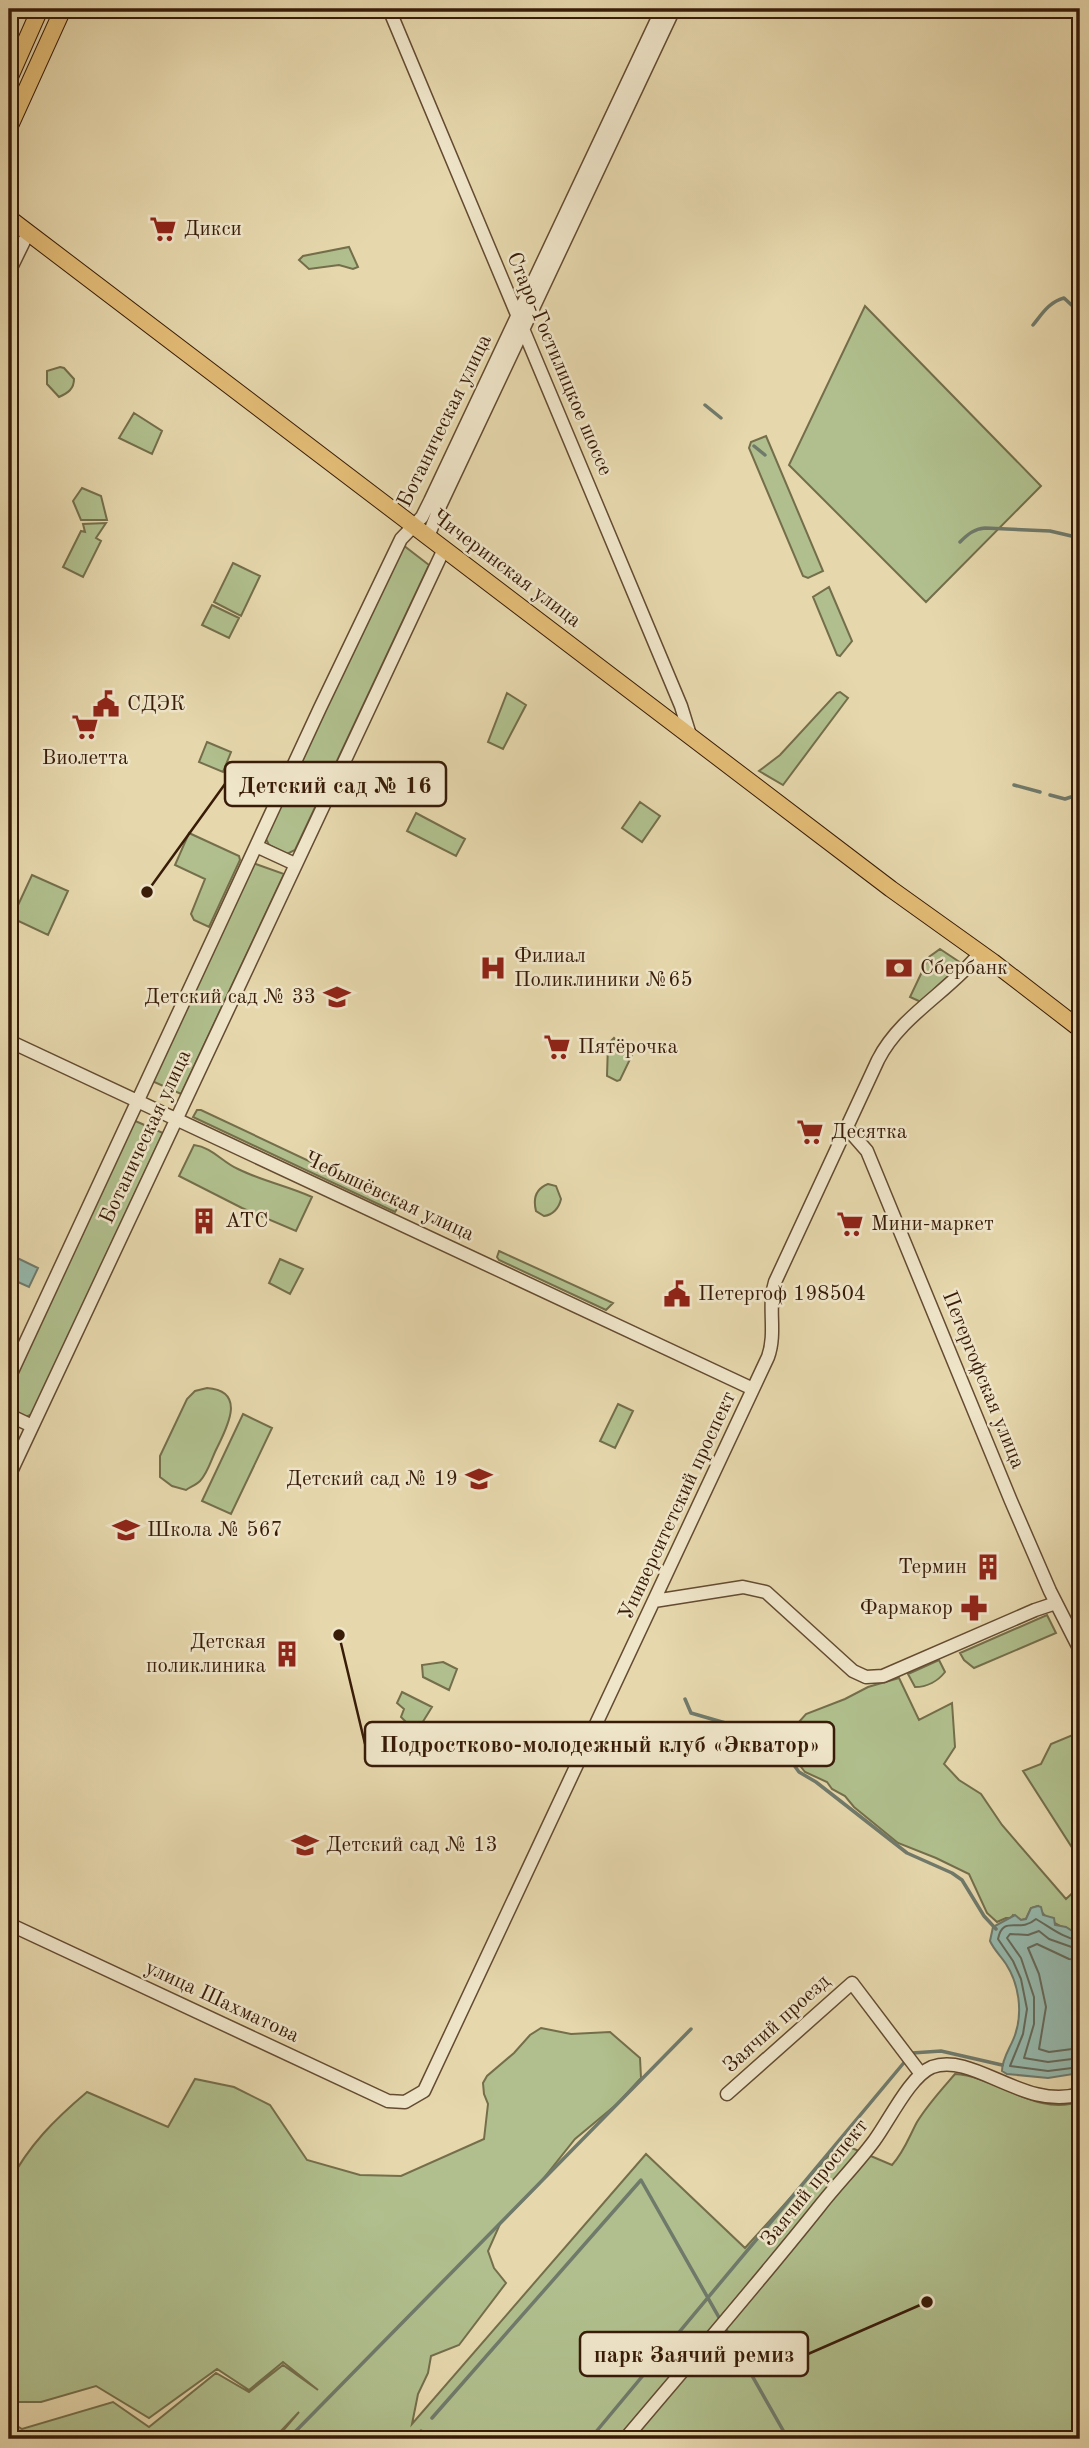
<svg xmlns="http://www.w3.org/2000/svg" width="1089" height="2448" viewBox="0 0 1089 2448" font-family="'Old Standard TT',serif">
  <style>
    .green { fill: #b0bf8d; stroke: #746e4a; stroke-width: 2 }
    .water { fill: #96b9ad; stroke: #707a6b; stroke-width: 2 }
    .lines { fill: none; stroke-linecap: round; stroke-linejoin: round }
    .shore { stroke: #676a5a; stroke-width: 2 }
    .stream { stroke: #707a6b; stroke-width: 3.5 }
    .minor-casing { stroke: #644b31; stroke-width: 15 }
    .major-casing { stroke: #381c08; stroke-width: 18 }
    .minor { stroke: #efe5c9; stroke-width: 12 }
    .major { stroke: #e3bc76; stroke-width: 16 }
    .labels { text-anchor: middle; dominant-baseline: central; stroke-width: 5; stroke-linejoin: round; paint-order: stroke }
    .poi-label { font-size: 21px; fill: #381c08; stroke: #efe5c9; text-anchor: start }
    .street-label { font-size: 21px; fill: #381c08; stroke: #efe5c9 }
    .leader { fill: none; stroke: #381c08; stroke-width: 2.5 }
    .callout-dot { fill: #381c08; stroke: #efe5c9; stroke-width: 2.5 }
    .callout { fill: #efe5c9; stroke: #381c08; stroke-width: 2.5 }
    .callout-label { font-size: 23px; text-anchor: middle; font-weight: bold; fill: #381c08 }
  </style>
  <rect width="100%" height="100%" fill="#e6d7ac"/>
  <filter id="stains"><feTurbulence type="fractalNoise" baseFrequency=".00286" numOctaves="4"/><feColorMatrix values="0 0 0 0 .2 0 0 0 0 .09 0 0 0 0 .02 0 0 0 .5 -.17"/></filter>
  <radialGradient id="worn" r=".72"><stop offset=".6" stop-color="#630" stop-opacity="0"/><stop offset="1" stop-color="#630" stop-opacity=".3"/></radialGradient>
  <path class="green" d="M349,247L358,267L353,269L339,265L309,269L299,260L303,256Z
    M865,306L1041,486L926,602L789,465Z
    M60,367L64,368L74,379C74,389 68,393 59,397L47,384V371Z
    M134,413L162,431L152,454L119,438Z
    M766,436L823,571L808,578L803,576L749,448L751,442Z
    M82,488L101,496L107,520H81L73,501Z
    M106,523L96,538L101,541L83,577L63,567L81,531L85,532L83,524Z
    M403,545L429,565L295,850L287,854L269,845L265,837Z
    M233,563L260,576L241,616L214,602Z
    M829,587L852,641L840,656L837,655L813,597Z
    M212,605L239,618L229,638L202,625Z
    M840,692L848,698L783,785L759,771L780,755L837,693Z
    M507,693L526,705L503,749L488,742Z
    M207,742L231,752L223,772L199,762Z
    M640,802L660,816L642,842L622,828Z
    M416,813L465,839L456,856L407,831Z
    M189,833L239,856L240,860L209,927L194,920L191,914L205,879L175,865Z
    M253,863L284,874L181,1094L152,1081Z
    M32,875L68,891L48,935L12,918Z
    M940,949L961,963L959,966L921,1002L910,997L929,957Z
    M614,1038L632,1055L620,1080L617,1081L607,1076L608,1044Z
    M197,1110H201L400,1204L395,1212L193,1117Z
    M133,1120L163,1133L32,1414L26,1417L9,1410V1389Z
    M194,1145C212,1147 222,1162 238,1169C262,1181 288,1186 312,1197L296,1231L242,1208L179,1176Z
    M548,1184L556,1186L561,1199C559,1208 553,1215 544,1216L536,1211C533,1199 535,1189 548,1184Z
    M499,1251L613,1303L606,1310L499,1260L497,1257Z
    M280,1259L303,1269L290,1294L269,1283Z
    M207,1388C249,1391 225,1431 215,1452C211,1461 207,1474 200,1481C196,1485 190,1487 186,1490L172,1486L160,1477V1456L187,1399L195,1391Z
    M618,1404L633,1411L615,1448L600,1441Z
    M243,1414L272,1428L231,1514L202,1501Z
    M1047,1615L1056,1633L974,1668L964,1660L960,1653Z
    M939,1660L945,1672C938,1681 927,1687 915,1687L908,1674Z
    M443,1662L457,1669L449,1690L423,1677L422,1665Z
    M899,1678L919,1720L952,1703L955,1747L944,1764L959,1780L981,1794L1002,1825L1066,1899L1080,1886V1936C1064,1926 1047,1924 1038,1906L1031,1908L1026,1919L1021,1920L1013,1915L1011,1918H1006L997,1922L987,1913L969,1874L936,1858L898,1843L854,1807L845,1796L832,1789L827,1782L805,1772L791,1754L793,1735L798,1723L806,1714L845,1699L868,1687Z
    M402,1692L432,1707L419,1728L406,1722L401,1717L404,1709L397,1703Z
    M1080,1732V1860L1023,1771L1041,1764L1051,1744Z
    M541,2028L571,2034L610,2032L640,2058L641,2078L617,2104L575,2139L539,2184L500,2224L488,2251L494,2268L506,2283L459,2345L431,2356L428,2373L418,2394L412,2424L646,2154L745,2248L840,2143L892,2165C904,2152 909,2137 917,2122C928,2104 942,2089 955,2074C996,2076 1038,2118 1080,2101V2439H288L281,2433L299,2412L279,2433L285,2439H9V2421L22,2429L113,2402L149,2427L216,2373L249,2392L283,2365L318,2390L283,2362L249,2390L217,2369L149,2418L96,2386L41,2402H9V2183C29,2145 54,2120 87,2092L168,2127L195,2079L234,2087L270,2105L307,2160L360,2175L401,2176L484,2139L488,2104L484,2094L483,2083L487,2076L514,2053L530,2035Z"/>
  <path class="water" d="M9,1254L38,1268L29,1287L9,1278Z
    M1038,1906L1041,1907L1043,1915L1054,1918L1055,1925L1066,1927L1080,1936V2073L1048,2078L1007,2074L1002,2071C1002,2058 1011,2047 1015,2035C1023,2012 1019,1984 1006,1964C1001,1956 994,1950 990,1941L993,1927L1015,1915L1021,1920L1026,1919L1031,1908Z"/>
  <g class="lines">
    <path class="shore" d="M1080,1941C1063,1938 1050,1927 1036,1919C1019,1934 1003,1914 998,1939L1013,1961L1021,1979L1027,2009L1023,2034L1010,2066L1048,2071L1080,2067
      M1080,1950L1049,1939L1039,1931L1028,1935L1010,1934L1007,1938L1021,1958L1034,1997V2024L1024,2058L1048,2062L1080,2058
      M1080,1960L1069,1959L1037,1944L1028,1948L1039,1974L1046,2007L1039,2049L1049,2052L1080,2048"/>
    <path class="stream" d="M1033,325C1042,314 1049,302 1064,298L1080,313
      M705,405L721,418
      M754,446L765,455
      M960,542C968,534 974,529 985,528L1050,531L1080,538
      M1014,785L1040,792
      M1050,795L1065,799L1080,794
      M685,1699L691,1713L760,1733L784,1734L789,1744L791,1761L799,1772L816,1782L907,1853L952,1873L962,1880L984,1916L996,1929
      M432,2418L641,2180L788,2439
      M288,2439L691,2029
      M413,2439L421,2431
      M590,2439L912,2053L941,2051L1002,2065"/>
    <g class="minor-casing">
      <path id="minor" d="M389,9L681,706L690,735
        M9,272L28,233
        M428,537L440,506L674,9
        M256,846L295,864
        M9,1041L753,1389
        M846,1127L867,1151L1011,1501L1050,1591L1080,1650
        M9,1378L320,708L401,539L422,517L430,501L662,9
        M9,1415L32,1426
        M9,1476L444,549
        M654,1601L743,1587L766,1592L853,1671L866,1677L883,1676L1035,1610L1056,1603
        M9,1924L388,2101L405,2102L424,2091L768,1357C777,1332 767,1306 775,1282L878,1060C900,1016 950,991 980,953
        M727,2094L852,1983L921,2074
        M625,2439C690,2362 756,2286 819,2207C837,2184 857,2164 874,2141C889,2121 910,2076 932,2067C974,2052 1024,2111 1080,2094"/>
    </g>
    <g class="major-casing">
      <path id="major" d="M9,79L40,9
        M9,128L63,9
        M9,218L891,889L993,962L1080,1029"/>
    </g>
    <use href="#minor" class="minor"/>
    <use href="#major" class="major"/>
  </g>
  <defs>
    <g id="supermarket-bare" transform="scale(2.1)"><path d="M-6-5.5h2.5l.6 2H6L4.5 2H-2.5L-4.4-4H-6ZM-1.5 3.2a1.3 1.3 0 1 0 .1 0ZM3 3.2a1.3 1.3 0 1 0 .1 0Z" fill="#8f2418" stroke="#efe5c9" stroke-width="2.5" paint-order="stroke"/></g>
    <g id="civic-bare" transform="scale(2.1)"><path d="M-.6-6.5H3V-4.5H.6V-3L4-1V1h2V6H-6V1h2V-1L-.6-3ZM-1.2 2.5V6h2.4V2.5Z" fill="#8f2418" stroke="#efe5c9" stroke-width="2.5" paint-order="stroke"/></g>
    <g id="hospital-bare" transform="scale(2.1)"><path d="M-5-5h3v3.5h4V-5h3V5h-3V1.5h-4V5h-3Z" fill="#8f2418" stroke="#efe5c9" stroke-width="2.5" paint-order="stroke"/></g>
    <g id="bank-bare" transform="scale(2.1)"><path d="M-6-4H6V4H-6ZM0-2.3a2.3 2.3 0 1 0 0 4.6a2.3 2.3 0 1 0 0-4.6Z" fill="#8f2418" stroke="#efe5c9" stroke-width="2.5" paint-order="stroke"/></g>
    <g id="school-bare" transform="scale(2.1)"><path d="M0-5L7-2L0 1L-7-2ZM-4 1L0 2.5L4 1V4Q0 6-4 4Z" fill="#8f2418" stroke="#efe5c9" stroke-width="2.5" paint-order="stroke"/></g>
    <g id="building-bare" transform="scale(2.1)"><path d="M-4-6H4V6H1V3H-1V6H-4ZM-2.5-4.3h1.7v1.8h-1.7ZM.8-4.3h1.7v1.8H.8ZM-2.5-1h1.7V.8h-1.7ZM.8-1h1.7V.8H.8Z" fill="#8f2418" stroke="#efe5c9" stroke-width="2.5" paint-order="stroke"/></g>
    <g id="pharmacy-bare" transform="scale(2.1)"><path d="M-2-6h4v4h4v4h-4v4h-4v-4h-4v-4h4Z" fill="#8f2418" stroke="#efe5c9" stroke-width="2.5" paint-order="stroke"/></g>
  </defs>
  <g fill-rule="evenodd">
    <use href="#supermarket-bare" x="163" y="229"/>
    <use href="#civic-bare" x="106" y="704"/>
    <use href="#supermarket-bare" x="85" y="727"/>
    <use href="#hospital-bare" x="493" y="968"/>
    <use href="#bank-bare" x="899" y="968"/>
    <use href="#school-bare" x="337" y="997"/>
    <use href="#supermarket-bare" x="557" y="1047"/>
    <use href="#supermarket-bare" x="810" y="1132"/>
    <use href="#building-bare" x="204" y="1221"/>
    <use href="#supermarket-bare" x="850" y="1224"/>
    <use href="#civic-bare" x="677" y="1294"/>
    <use href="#school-bare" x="479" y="1479"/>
    <use href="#school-bare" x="126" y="1530"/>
    <use href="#building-bare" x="988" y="1567"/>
    <use href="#pharmacy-bare" x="974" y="1608"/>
    <use href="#building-bare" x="287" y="1654"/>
    <use href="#school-bare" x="305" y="1845"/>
  </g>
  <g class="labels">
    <g class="poi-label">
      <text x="184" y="229">Дикси</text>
      <text x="127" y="704">СДЭК</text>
      <text x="85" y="758" text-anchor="middle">Виолетта</text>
      <text x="514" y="956">Филиал<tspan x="514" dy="24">Поликлиники №65</tspan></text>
      <text x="920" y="968">Сбербанк</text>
      <text x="316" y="997" text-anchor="end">Детский сад № 33</text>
      <text x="578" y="1047">Пятёрочка</text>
      <text x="831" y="1132">Десятка</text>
      <text x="225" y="1221">АТС</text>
      <text x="871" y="1224">Мини-маркет</text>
      <text x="698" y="1294">Петергоф 198504</text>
      <text x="458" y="1479" text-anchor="end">Детский сад № 19</text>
      <text x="147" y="1530">Школа № 567</text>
      <text x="967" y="1567" text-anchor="end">Термин</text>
      <text x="953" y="1608" text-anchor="end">Фармакор</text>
      <text x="266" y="1642" text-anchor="end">Детская<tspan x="266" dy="24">поликлиника</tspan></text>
      <text x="326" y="1845">Детский сад № 13</text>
    </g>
    <g class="street-label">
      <text transform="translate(559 364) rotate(67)">Старо-Гостилицкое шоссе</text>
      <text transform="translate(445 421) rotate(-64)">Ботаническая улица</text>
      <text transform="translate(506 569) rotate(37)">Чичеринская улица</text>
      <text transform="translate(146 1137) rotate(-65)">Ботаническая улица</text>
      <text transform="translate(389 1197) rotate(25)">Чебышёвская улица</text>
      <text transform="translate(983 1380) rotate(68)">Петергофская улица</text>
      <text transform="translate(678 1506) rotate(-65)">Университетский проспект</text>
      <text transform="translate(222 2002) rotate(25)">улица Шахматова</text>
      <text transform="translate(777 2024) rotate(-42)">Заячий проезд</text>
      <text transform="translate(815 2183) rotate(-51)">Заячий проспект</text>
    </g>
  </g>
  <path class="leader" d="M147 892L225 784M339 1635L365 1744M927 2302L808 2354"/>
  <g class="callout-dot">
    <circle cx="147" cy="892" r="7"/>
    <circle cx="339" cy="1635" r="7"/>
    <circle cx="927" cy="2302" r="7"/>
  </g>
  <g class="callout">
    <rect x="225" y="762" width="221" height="44" rx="7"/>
    <rect x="365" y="1722" width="469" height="44" rx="7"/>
    <rect x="580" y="2332" width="228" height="44" rx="7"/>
  </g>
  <g class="callout-label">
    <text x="335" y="793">Детский сад № 16</text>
    <text x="600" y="1752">Подростково-молодежный клуб «Экватор»</text>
    <text x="694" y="2362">парк Заячий ремиз</text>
  </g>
  <rect width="1089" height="2448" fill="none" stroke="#e6d7ac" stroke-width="35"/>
  <rect x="10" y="10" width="1068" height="2427" fill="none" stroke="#381c08" stroke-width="3.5"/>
  <rect x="18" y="18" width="1054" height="2413" fill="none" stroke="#381c08" stroke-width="2"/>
  <rect width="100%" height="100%" filter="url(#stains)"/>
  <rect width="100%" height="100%" fill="url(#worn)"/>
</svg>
